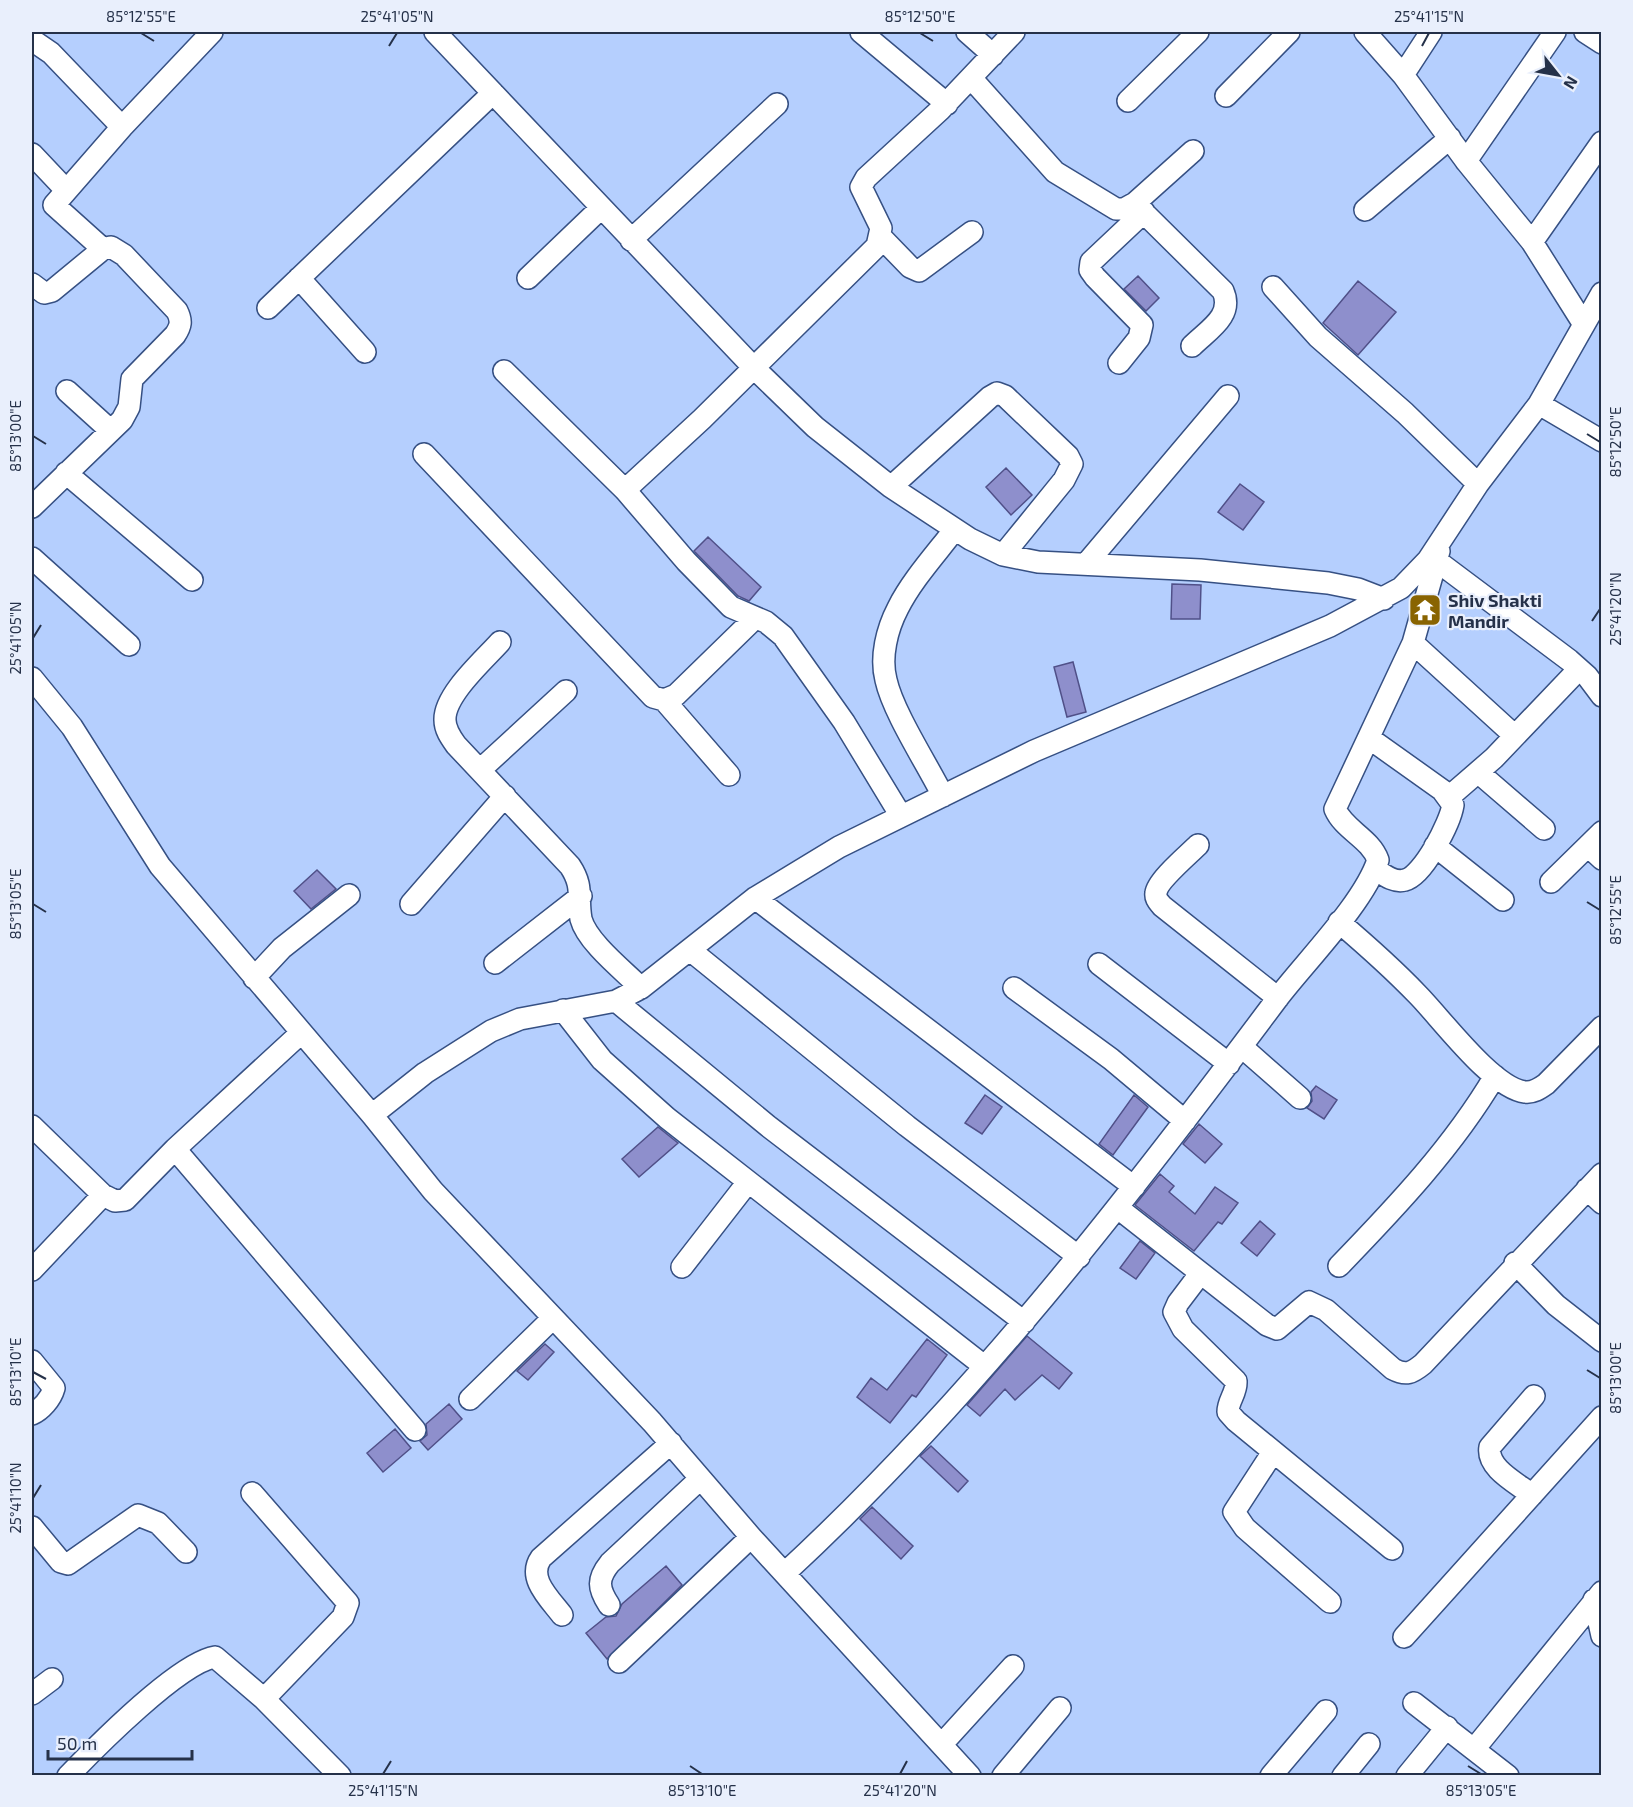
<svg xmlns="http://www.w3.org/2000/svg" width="1633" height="1807" viewBox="0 0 1633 1807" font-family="'Exo 2',sans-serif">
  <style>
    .building { fill: #8e8fcc; stroke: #505088; stroke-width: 1.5 }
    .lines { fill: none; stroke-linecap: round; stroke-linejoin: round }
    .minor-casing { stroke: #365083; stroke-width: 24 }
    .minor { stroke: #fff; stroke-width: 21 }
    .ticks { fill: none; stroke: #253149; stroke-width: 2 }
    .labels { text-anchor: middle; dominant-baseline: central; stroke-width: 4.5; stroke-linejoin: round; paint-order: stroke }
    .poi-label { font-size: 18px; font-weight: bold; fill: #253149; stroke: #e9effc; text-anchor: start }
    .neatline { fill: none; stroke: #253149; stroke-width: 2 }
    .ticks-label { font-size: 15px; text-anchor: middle; fill: #253149 }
  </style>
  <rect width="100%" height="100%" fill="#b5cffe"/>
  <path class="building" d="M1138,276L1159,298L1146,311L1124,289Z
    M1358,281L1396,312L1358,355L1323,323Z
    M1006,468L1032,495L1011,515L986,487Z
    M1240,484L1264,502L1243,530L1218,512Z
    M708,537L761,587L749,601L738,596L694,551Z
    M1172,584L1201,585L1200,619H1171Z
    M1073,662L1086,712L1067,717L1054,667Z
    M317,870L336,889L311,909L294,891Z
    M1316,1086L1337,1100L1324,1119L1307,1108L1312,1101L1311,1092Z
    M985,1095L1002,1107L982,1134L965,1123Z
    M1134,1095L1148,1107L1113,1155L1099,1144Z
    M1199,1124L1222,1144L1205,1163L1183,1144Z
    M658,1127L678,1143L639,1177L622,1159Z
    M1160,1174L1174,1186L1169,1192L1195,1214L1215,1187L1238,1203L1222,1224L1218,1222L1194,1251L1135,1205Z
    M1260,1221L1275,1234L1257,1256L1241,1243Z
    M1140,1241L1155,1253L1136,1279L1120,1268Z
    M1027,1336L1072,1373L1059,1389L1042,1375L1015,1400L1005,1389L980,1416L967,1405Z
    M927,1339L947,1355L916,1397L912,1395L890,1423L857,1397L871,1378L887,1390Z
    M545,1344L554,1352L528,1380L517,1371Z
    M449,1404L462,1419L428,1450L420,1441L427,1435L426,1424Z
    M395,1429L411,1448L383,1472L367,1453Z
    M931,1446L968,1481L958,1492L920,1456Z
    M872,1507L913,1546L901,1559L860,1519Z
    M666,1566L682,1585L607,1659L586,1633L606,1617L616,1616L622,1604Z"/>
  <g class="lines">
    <g class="minor-casing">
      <path id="minor" d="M435,32L754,368L815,427L891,487L970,539L1003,555L1038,562L1200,570L1328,583L1358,589L1384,599
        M861,32L947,104
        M967,32L993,55
        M1365,32L1403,75L1466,161L1532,242L1583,323
        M1585,32L1602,43
        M32,40L51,53L122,127
        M1403,75L1431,32
        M971,78L1055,172L1116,209H1124L1135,203L1193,151
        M1226,96L1289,32
        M1128,101L1198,32
        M32,154L66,190
        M1466,161L1555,32
        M1135,204L1223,291C1234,316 1208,330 1192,346
        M1365,210L1450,138
        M881,237L910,267L919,271L972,232
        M631,240L777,104
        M1532,242L1602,142
        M103,249L54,205L122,127L212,32
        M299,278L365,352
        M528,278L601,208
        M32,284L44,293L52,291L103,249L111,247L124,255L177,311C182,321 181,326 175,335L132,379L129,407L122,420L32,507
        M1273,287L1318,337L1405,413L1478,484
        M268,308L493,93
        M1119,363L1139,338L1142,325L1095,277L1090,270L1091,262L1144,212
        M504,371L625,490L686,561L731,607L766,622L783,636L844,722L901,816
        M67,391L110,430
        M1539,404L1602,441
        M424,454L653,697L664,700L676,695L755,618
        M66,473L192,580
        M891,487L990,397L997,393L1005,396L1068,456L1072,464L1064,480L1003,555
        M625,490L702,419L877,246L881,228L861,187L866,178L940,110L1014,32
        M32,558L129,645
        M1437,561L1569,660L1587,676L1602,696
        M1086,564L1228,396
        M500,642C484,660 444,695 445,720C445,730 451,738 456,745L570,866C584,887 577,897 581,919C587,942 624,971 641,988
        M1413,643L1515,736
        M32,678L72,727L160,866L372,1115L433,1191L652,1422L751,1537L970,1776
        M664,700L729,775
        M1369,738L1442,790L1453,805C1450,823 1423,876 1405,880C1394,883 1384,875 1375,869
        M480,770L566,691
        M1479,773L1544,829
        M943,796C927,764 893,712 886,680C880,657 887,629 898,608C912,580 936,554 955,529
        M1449,797L1494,758L1579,669
        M1198,845C1188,855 1157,881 1156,893C1155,899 1159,902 1162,906L1278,998
        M1435,846L1503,900
        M1588,846L1602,859
        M1551,882L1602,832
        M755,898L1134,1187
        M411,904L505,796
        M1339,922C1366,945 1392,968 1417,994C1441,1018 1492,1088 1525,1092C1533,1093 1539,1089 1546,1084L1602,1027
        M690,950L907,1126L1079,1257
        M495,963L581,896
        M1099,964L1229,1064
        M254,978L282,948L349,895
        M1014,988L1111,1059L1185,1121
        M616,1001L768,1126L1024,1322
        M563,1010L602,1060L667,1118L984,1366
        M1242,1047L1300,1098
        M372,1115L425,1073L491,1031L520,1019L616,1001L641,988L755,898L839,847L1034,751L1330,626L1401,588L1428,560L1478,484L1539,404L1602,293
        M32,1126L103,1195L115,1201L125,1200L175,1149L301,1033
        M175,1149L415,1430
        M1587,1189L1602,1203
        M1118,1208L1267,1325L1277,1329L1309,1302L1326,1310L1393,1369C1406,1376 1412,1373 1423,1364L1602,1174
        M1515,1263L1556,1305L1602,1341
        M1339,1266C1396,1207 1453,1147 1495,1076
        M682,1267L748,1182
        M32,1270L103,1195
        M1200,1274L1178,1303L1174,1312L1183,1329L1236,1381C1237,1393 1228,1400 1228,1412L1236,1421L1392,1549
        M32,1361L54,1388C51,1399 41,1410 32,1414
        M470,1399L553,1318
        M1273,1452L1234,1512L1245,1528L1330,1602
        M252,1493L348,1603L343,1617L264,1699
        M1532,1495C1517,1483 1486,1468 1490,1447L1534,1396
        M32,1527L61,1562L68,1564L138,1515L158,1523L186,1552
        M785,1573C971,1401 1126,1201 1277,999C1306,961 1364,903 1378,860C1370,838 1344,830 1335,809L1413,643L1439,551
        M1594,1600L1602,1636
        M609,1605C598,1588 597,1579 610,1563L700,1479
        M562,1615C549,1598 527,1578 541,1558L671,1443
        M1404,1637L1602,1417
        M619,1662L751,1537
        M32,1694L52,1679
        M1414,1703L1508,1776
        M942,1744L1013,1666
        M1475,1748L1602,1592
        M68,1776C96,1747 179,1663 215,1657L264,1699L340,1776
        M1003,1776L1060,1708
        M1271,1776L1326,1711
        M1343,1776L1369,1744
        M1407,1776L1447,1727"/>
    </g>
    <use href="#minor" class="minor"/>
  </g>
  <path class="ticks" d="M141,33L154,41M920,33L933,41M389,46L397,33M1422,46L1429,33M1587,434L1600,442M33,436L46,444M1592,621L1600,609M33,638L41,625M1587,902L1600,910M33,904L46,912M1587,1370L1600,1378M33,1372L46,1379M33,1498L41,1485M690,1766L702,1774M1468,1766L1481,1774M383,1774L391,1761M900,1774L907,1761"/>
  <defs>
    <g id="temple-square" transform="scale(1.725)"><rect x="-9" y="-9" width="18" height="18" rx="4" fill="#896401" stroke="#e9effc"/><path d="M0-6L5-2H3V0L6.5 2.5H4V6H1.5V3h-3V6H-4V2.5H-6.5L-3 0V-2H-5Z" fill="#fff"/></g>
  </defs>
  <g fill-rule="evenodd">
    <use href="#temple-square" x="1425" y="610"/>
  </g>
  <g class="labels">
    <g class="poi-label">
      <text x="1448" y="600">Shiv Shakti<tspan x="1448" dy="21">Mandir</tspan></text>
    </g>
  </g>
  <rect width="1633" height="1807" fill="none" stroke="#e9effc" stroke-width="66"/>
  <g transform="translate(1558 75) rotate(121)" stroke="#e9effc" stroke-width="4.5" paint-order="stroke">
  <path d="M0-4.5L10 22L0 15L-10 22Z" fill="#253149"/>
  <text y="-9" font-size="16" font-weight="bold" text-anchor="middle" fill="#253149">N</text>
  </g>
  <path d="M48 1750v9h144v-9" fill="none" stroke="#253149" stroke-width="3"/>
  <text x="57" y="1750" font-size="18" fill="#253149" stroke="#e9effc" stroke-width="4.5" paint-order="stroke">50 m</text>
  <rect x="33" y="33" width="1567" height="1741" class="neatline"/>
  <g class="ticks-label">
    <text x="141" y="22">85°12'55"E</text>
    <text x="397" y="22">25°41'05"N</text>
    <text x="920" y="22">85°12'50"E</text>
    <text x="1429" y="22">25°41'15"N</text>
    <text transform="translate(16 436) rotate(-90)" y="5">85°13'00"E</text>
    <text transform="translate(1616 442) rotate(-90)" y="5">85°12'50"E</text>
    <text transform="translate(1616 609) rotate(-90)" y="5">25°41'20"N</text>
    <text transform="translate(16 638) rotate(-90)" y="5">25°41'05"N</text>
    <text transform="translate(16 904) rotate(-90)" y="5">85°13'05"E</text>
    <text transform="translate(1616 910) rotate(-90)" y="5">85°12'55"E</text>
    <text transform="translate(16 1372) rotate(-90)" y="5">85°13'10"E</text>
    <text transform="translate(1616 1378) rotate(-90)" y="5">85°13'00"E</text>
    <text transform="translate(16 1498) rotate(-90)" y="5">25°41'10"N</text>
    <text x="383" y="1796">25°41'15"N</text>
    <text x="702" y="1796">85°13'10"E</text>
    <text x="900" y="1796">25°41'20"N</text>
    <text x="1481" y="1796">85°13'05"E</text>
  </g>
</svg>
